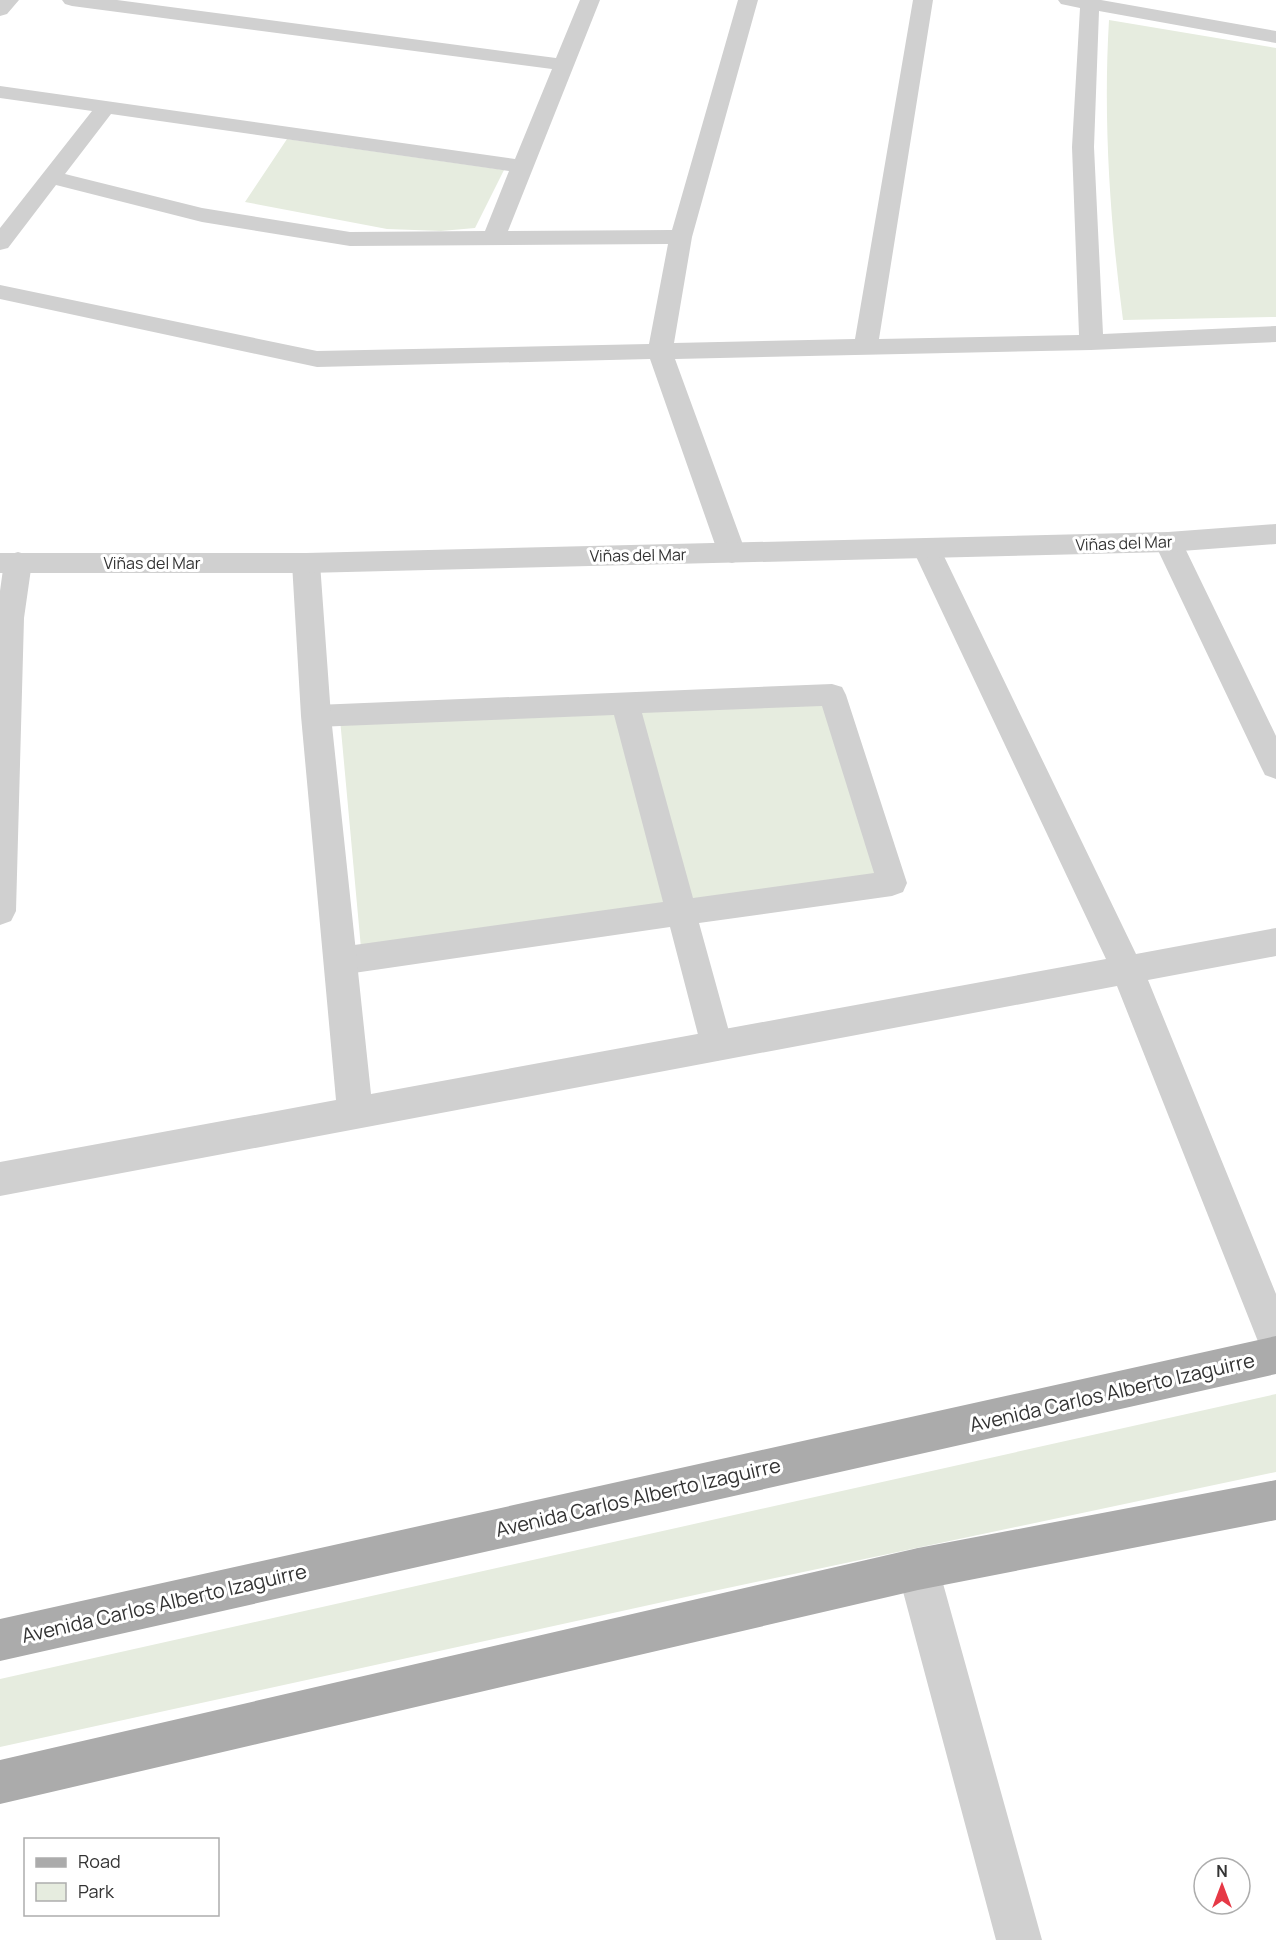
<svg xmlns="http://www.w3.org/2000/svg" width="1276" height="1940" viewBox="0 0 1276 1940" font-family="Manrope,sans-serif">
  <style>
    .green { fill: #e6ecdf }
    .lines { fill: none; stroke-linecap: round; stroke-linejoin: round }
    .pedestrian { fill: #d0d0d0; fill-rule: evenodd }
    .minor { fill: #d0d0d0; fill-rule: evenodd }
    .tertiary { fill: #d0d0d0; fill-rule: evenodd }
    .primary { fill: #ababab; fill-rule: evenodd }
    .labels { text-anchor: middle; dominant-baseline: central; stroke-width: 6; stroke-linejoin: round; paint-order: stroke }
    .street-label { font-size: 16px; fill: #333; stroke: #fff }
    .near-street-label { font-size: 20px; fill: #333; stroke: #fff }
  </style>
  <rect width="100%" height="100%" fill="#fff"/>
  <path class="green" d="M1109,20L1276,48V317L1123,320C1110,221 1103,120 1109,20Z
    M287,139L504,170L475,228L441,231L387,229L245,202Z
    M828,699L886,874L694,907L639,709Z
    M613,708L669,904L361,948L340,719Z
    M1276,1394V1472L704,1593L0,1747V1679Z"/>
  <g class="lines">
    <path class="pedestrian" d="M832,684L842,687L846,695L907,883L903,892L892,896L699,923L733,1046L728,1056L717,1061L706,1056L701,1046L670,927L340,975L329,971L324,961L329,951L340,947L663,902L614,715L316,727L306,724L302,716L306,708L316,705ZM822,706L874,873L693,898L642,713Z"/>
    <path class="minor" d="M0,0H19L7,14L0,16Z
      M62,0H117L556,58L580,0H600L508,231L672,230L738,0H758L692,237L674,343L855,339L913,0H933L879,339L1079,335L1072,147L1080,8L1061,4L1058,0H1101L1276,31V43L1099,11L1094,147L1103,334L1276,326V342L1091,350L675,359L746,553L742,560L732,563L722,560L718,553L650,359L317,367L0,299V285L317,351L649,344L668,244L350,246L202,222L56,185L8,248L0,250V228L92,111L0,98V86L515,159L552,69L72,6L65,4ZM111,114L509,171L485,231L350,232L202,208L65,174Z
      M1168,532L1178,535L1182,542L1276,736V779L1265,775L1261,767L1154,542L1158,535Z
      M926,538L936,541L940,548L1136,954L1276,928V956L1148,980L1276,1294V1360L1263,1354L1117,986L0,1196V1162L336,1100L301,716L292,563L296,556L306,553L316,556L320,563L331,716L371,1094L1106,959L912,548L916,541Z
      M18,552L28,555L32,562L24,618L16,911L11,921L0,925V591L4,562L8,555Z
      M918,1548L933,1554L939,1569L1042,1940H996L897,1569L903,1554Z"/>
    <path class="tertiary" d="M1276,524V544L1168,552L306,573H0V553H306L1168,532Z"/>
    <path class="primary" d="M1276,1336V1374L0,1661V1619Z
      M1276,1480V1520L918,1590L0,1804V1760L918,1548Z"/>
  </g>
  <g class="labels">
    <g class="street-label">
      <text transform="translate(1124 543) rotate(-2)">Viñas del Mar</text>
      <text transform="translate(638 555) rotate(-1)">Viñas del Mar</text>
      <text x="152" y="563">Viñas del Mar</text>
    </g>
    <g class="near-street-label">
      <text transform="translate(1112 1392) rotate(-13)">Avenida Carlos Alberto Izaguirre</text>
      <text transform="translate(638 1497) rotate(-13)">Avenida Carlos Alberto Izaguirre</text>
      <text transform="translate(164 1603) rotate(-13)">Avenida Carlos Alberto Izaguirre</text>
    </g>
  </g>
  <rect x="24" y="1838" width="195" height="78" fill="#ffffff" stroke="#adadad" stroke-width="1.5"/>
  <rect x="36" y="1858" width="30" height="9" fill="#ababab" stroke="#adadad" stroke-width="1.5"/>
  <text x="78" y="1868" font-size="18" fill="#333333">Road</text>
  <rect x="36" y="1883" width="30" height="18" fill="#e6ecdf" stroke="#adadad" stroke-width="1.5"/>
  <text x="78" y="1898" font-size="18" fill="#333333">Park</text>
  <g transform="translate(1222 1886)"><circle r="28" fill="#ffffff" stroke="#adadad" stroke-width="1.5"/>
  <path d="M0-4.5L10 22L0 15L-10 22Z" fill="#e63946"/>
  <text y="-9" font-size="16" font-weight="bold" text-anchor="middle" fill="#333333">N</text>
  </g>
</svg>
